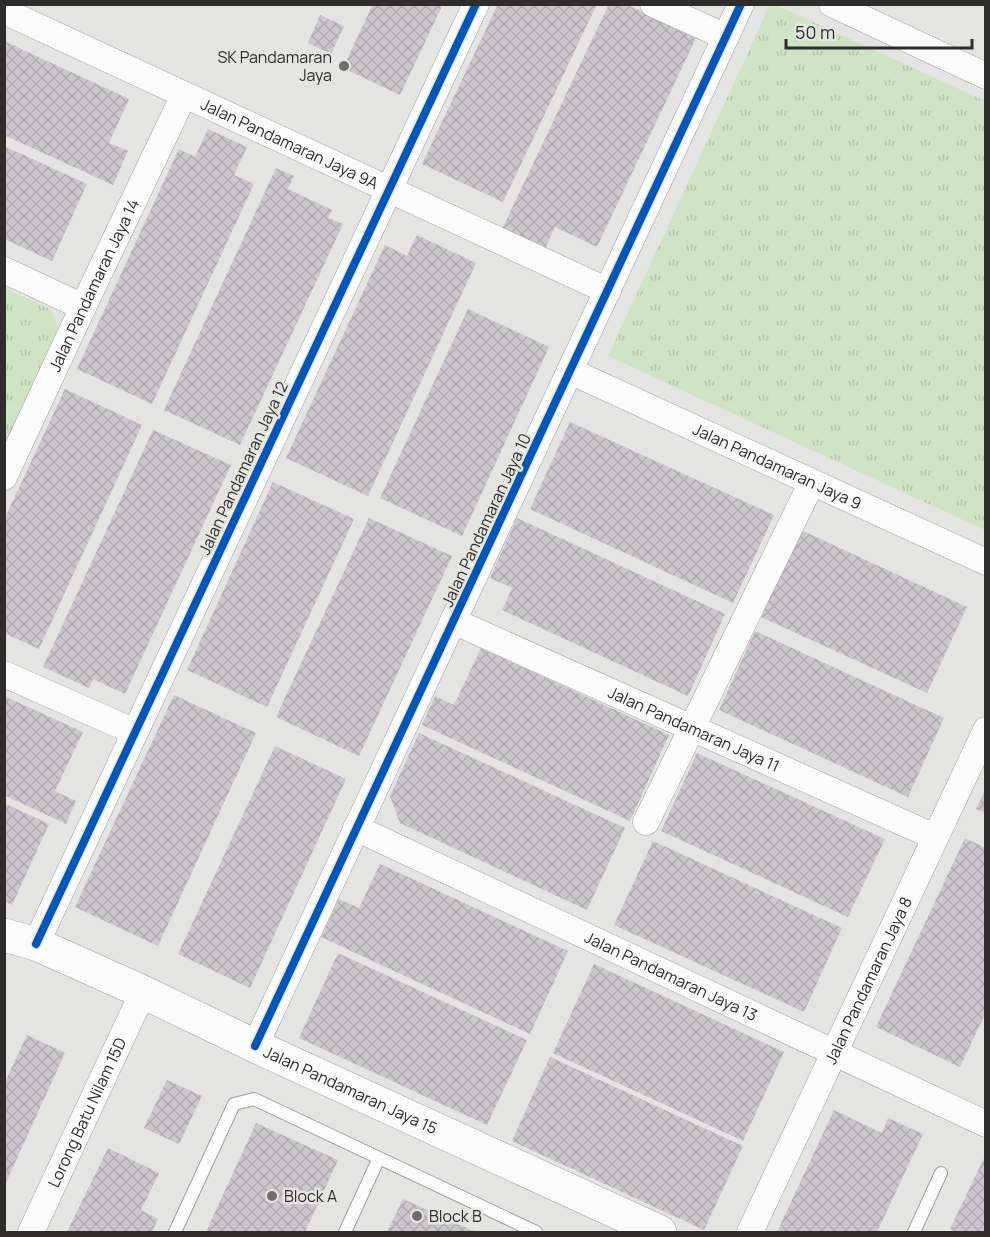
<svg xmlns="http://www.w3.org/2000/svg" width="990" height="1237" viewBox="0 0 990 1237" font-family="Manrope,sans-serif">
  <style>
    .grass { fill: url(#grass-tufts) }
    .building { fill: url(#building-cross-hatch) }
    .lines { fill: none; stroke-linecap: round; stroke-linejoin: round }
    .service-casing { stroke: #a0a09e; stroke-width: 14 }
    .minor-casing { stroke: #a0a09e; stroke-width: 27 }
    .secondary-casing { stroke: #a0a09e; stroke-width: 34 }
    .service { stroke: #fbfbfb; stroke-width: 12 }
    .minor { stroke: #fbfbfb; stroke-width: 26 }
    .secondary { stroke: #fbfbfb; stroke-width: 33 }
    .cycleway-casing { stroke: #e5e5e1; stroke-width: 11 }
    .cycleway { stroke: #0057b8; stroke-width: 8 }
    .poi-dot { fill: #6e6d6c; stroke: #e5e5e1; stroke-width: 2 }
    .labels { text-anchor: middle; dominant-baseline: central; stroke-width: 5; stroke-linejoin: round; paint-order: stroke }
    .poi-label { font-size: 16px; fill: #2e2d2c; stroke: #e5e5e1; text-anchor: start }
    .street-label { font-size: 16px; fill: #2e2d2c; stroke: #e5e5e1 }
  </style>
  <defs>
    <pattern id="grass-tufts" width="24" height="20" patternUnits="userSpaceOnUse" patternTransform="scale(1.5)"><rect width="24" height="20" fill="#cfe3c5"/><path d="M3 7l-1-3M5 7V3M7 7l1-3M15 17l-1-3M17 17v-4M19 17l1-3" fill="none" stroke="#b2c3a9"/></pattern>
    <pattern id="building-cross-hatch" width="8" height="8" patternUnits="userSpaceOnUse" patternTransform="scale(1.5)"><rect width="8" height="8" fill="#cdc6cf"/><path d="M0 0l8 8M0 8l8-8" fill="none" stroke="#b0aab2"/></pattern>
  </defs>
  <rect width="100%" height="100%" fill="#e4e4e2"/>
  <path class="grass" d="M770,5H776L985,101V530L608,356Z
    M5,288L52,310L60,335L5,453Z"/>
  <path class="building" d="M373,4H443L400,95L343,68Z
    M498,4H597L503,202L422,164Z
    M609,4H626L696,38L597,247L555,227L545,249L502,229Z
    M320,15L344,26L331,54L308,43Z
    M4,41L129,99L109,143L128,151L113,185L4,135Z
    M208,129L247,147L234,175L254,184L152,404L77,369L179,149L195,157Z
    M4,146L87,184L52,261L4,239Z
    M276,168L294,176L288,189L332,210L328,218L343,224L240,445L164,410Z
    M417,235L476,263L368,496L286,458L385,245L407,256Z
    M468,309L549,347L462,536L380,498Z
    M65,389L142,425L39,649L4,633V520Z
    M570,422L774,515L733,603L530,509Z
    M153,430L231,465L125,694L93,679L89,688L43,667Z
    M273,482L354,519L267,707L187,670Z
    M369,518L452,556L359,756L276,717Z
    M517,518L725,614L688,696L502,610L512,588L490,578Z
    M801,530L967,607L927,693L761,617Z
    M755,631L944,718L908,797L719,710Z
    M481,648L669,735L630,821L422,725L435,696L454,705Z
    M174,695L256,733L158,946L75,907Z
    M4,696L83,732L55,791L76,801L66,824L4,795Z
    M419,733L625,828L587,910L400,823L390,796Z
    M275,746L346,779L250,988L178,954Z
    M697,753L885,839L848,917L661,831Z
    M986,788V813L976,809Z
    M4,803L49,824L12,905L4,901Z
    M965,838L986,848V1012L960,1067L876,1027Z
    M653,841L842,928L804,1012L614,925Z
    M380,864L568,951L530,1034L321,937L339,899L359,908Z
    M338,953L527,1040L487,1125L299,1038Z
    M594,964L784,1052L743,1141L553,1053Z
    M27,1035L65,1053L4,1187V1084Z
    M550,1057L743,1146L704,1230L512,1141Z
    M167,1080L202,1096L179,1144L144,1128Z
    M834,1110L882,1133L888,1118L923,1134L877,1232H777Z
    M256,1123L338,1160L305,1232H206Z
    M108,1148L159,1173L141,1210L158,1219L152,1232H67Z
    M986,1154V1232H957L950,1229Z
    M403,1199L476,1232H387Z"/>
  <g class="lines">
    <g class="service-casing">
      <path id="service" d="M175,1232L234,1104L254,1099L536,1232
        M345,1232L379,1158
        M914,1232L941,1173"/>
    </g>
    <g class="minor-casing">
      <g id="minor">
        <path d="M653,4L726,37"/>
        <path d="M832,4L986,76"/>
        <path id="s1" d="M4,11L608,291"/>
        <path d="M4,270L83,307"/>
        <path id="s2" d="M570,371L986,562"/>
        <path id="s3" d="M4,477L83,307L184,95"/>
        <path id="s4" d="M453,621L935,837"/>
        <path d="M4,674L135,732"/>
        <path d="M646,822L812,482"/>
        <path id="s5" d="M356,828L986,1124"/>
        <path d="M36,944L476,4"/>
        <path d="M255,1046L741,4"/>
        <path id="s6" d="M31,1232L143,992"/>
        <path id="s7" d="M750,1232L986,730"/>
      </g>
    </g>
    <g class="secondary-casing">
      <g id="secondary">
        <path id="s8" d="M4,935L36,944L143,992L255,1046L660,1232"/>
      </g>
    </g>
    <use href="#service" class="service"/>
    <use href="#minor" class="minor"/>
    <use href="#secondary" class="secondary"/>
    <g class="cycleway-casing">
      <path id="cycleway" d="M36,944L476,4
        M255,1046L741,4"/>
    </g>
    <use href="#cycleway" class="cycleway"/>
  </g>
  <g class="poi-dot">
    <circle cx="344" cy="66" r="6"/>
    <circle cx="272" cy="1196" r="6"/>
    <circle cx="417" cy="1216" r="6"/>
  </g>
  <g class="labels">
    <g class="poi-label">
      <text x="332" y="57" text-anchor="end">SK Pandamaran<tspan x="332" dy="18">Jaya</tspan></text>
      <text x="284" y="1196">Block A</text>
      <text x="429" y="1216">Block B</text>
    </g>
    <g class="street-label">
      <text stroke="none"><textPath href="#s1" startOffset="315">Jalan Pandamaran Jaya 9A</textPath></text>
      <text stroke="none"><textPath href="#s3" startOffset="212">Jalan Pandamaran Jaya 14</textPath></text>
      <text stroke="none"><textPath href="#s2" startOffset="228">Jalan Pandamaran Jaya 9</textPath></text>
      <text transform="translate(243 468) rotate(-65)">Jalan Pandamaran Jaya 12</text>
      <text transform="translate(486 520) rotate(-65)">Jalan Pandamaran Jaya 10</text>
      <text stroke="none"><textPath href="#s4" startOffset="264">Jalan Pandamaran Jaya 11</textPath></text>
      <text stroke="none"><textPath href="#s5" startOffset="348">Jalan Pandamaran Jaya 13</textPath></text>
      <text stroke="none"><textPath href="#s7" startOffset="278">Jalan Pandamaran Jaya 8</textPath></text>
      <text stroke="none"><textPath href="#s8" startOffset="380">Jalan Pandamaran Jaya 15</textPath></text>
      <text stroke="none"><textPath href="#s6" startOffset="132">Lorong Batu Nilam 15D</textPath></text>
    </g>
  </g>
  <rect width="990" height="1237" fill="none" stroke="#2e2d2c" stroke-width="12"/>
  <path d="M786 39v9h186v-9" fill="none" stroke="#2e2d2c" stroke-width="3"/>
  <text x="795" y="39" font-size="18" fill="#2e2d2c" stroke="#e5e5e1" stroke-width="4.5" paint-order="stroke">50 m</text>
</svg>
